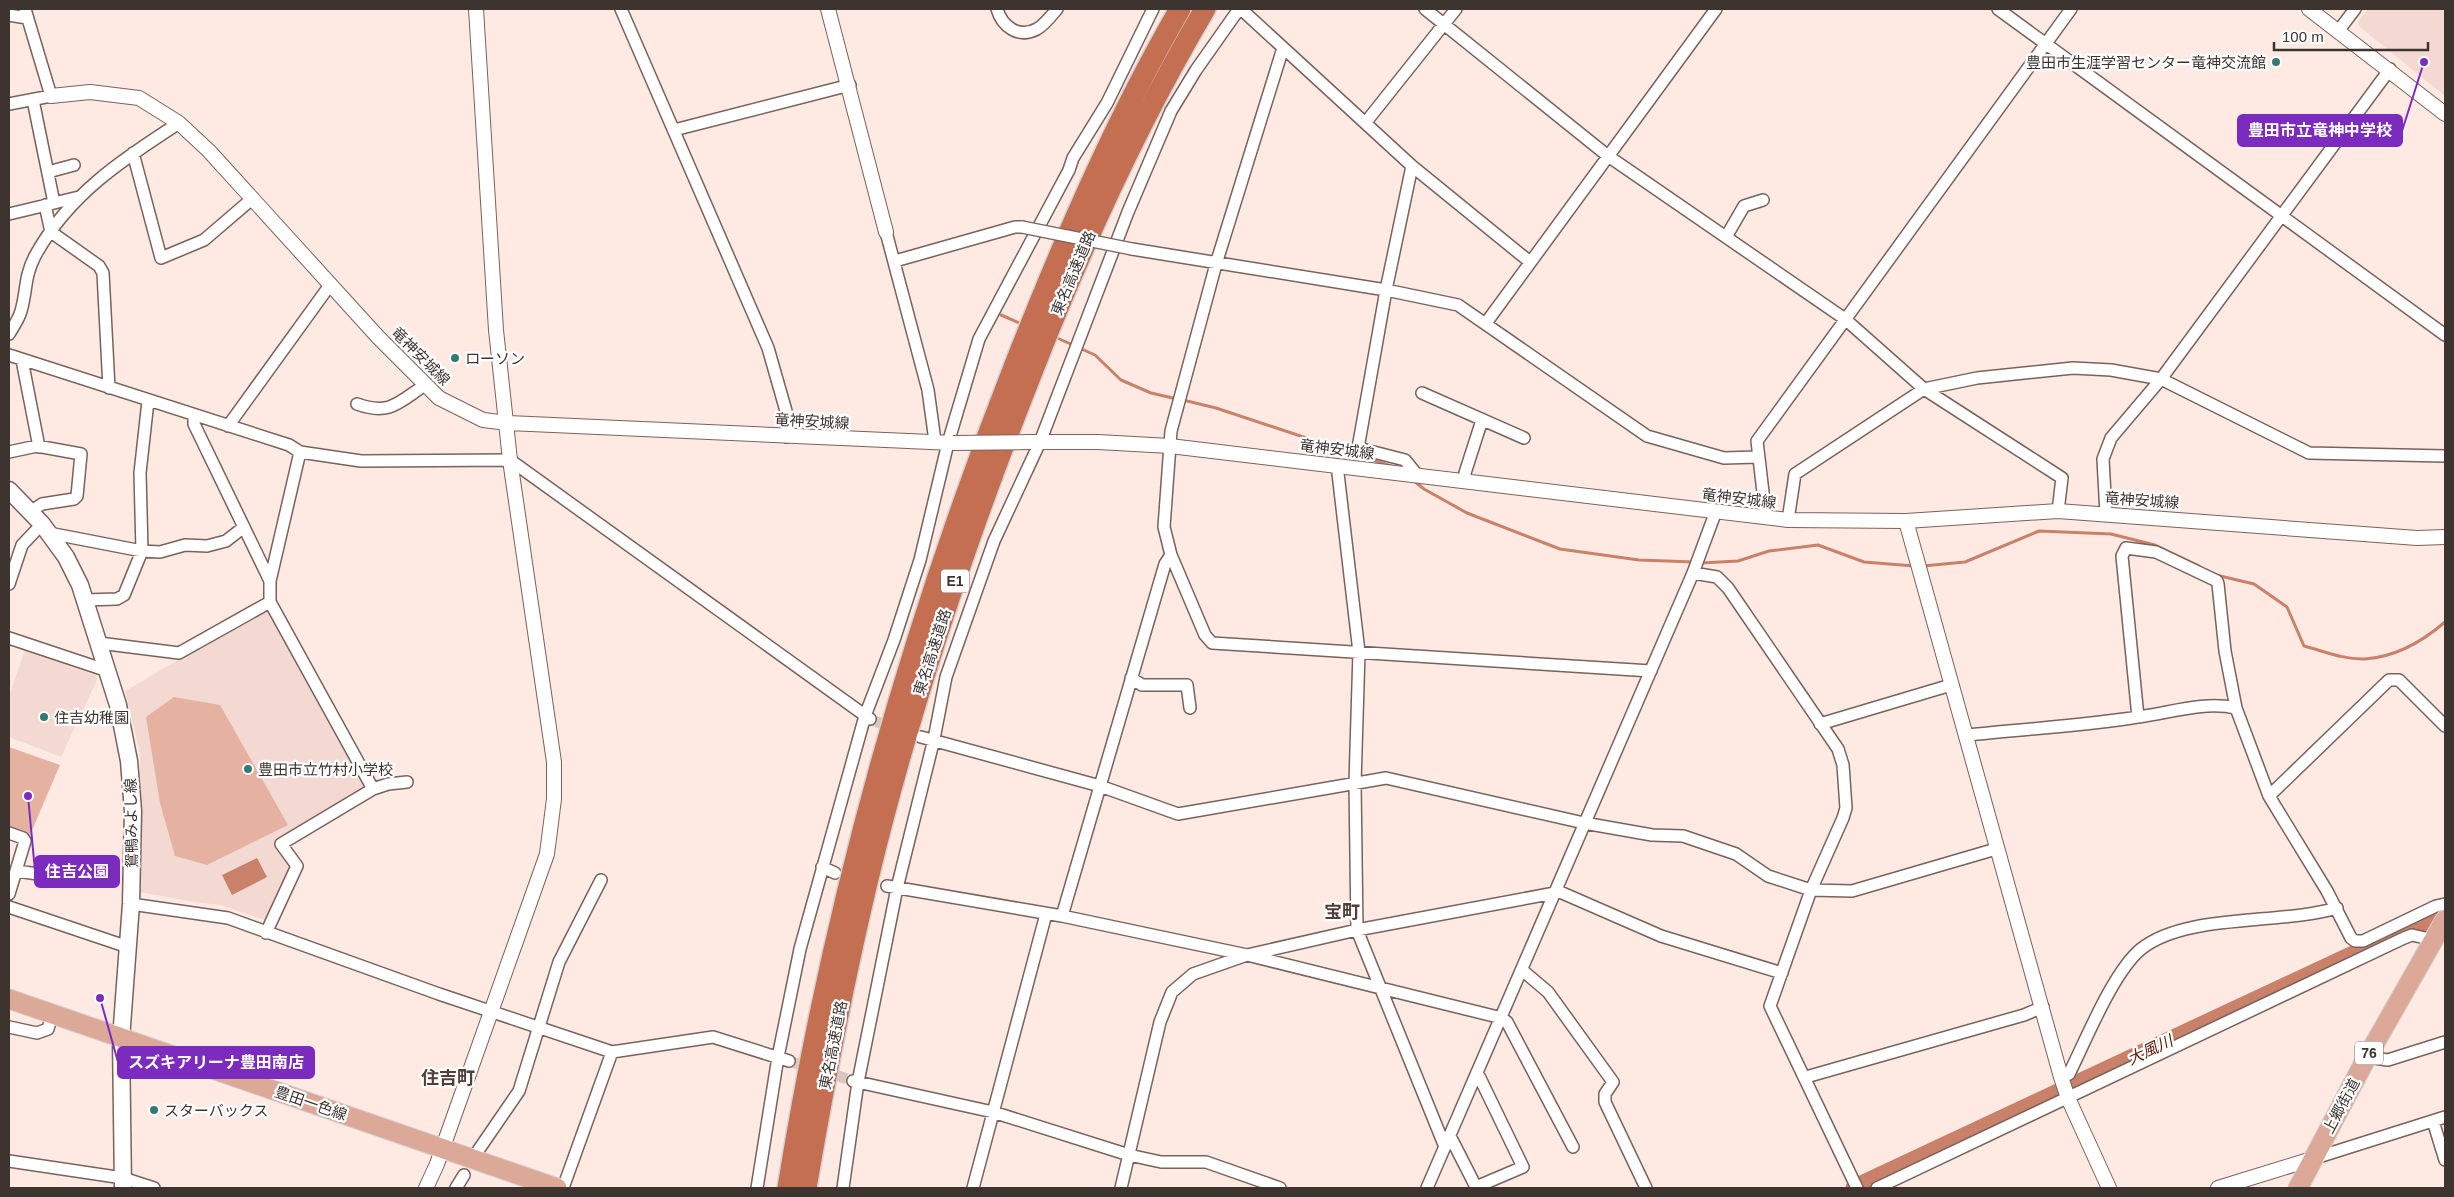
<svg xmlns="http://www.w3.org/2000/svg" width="2454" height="1197" viewBox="0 0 2454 1197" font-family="Arial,'Noto Sans JP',sans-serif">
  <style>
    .built { fill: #f3d9d1 }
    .green { fill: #e5b2a1 }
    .water { fill: #ca816a }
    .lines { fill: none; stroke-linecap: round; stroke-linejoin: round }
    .stream { stroke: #ca816a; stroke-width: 3 }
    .river { stroke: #ca816a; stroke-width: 19 }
    .minor-tunnel { stroke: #d8c6bf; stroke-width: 11; stroke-dasharray: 11 5.5; stroke-linecap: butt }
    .minor-casing { stroke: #78625b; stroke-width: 14 }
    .tertiary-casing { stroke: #78625b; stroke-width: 16 }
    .secondary-casing { stroke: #78625b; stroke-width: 19 }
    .primary-casing { stroke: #d4d2d1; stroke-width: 21 }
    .motorway-casing { stroke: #d4d2d1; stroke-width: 24 }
    .minor { stroke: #fff; stroke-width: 11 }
    .tertiary { stroke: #fff; stroke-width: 14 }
    .secondary { stroke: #fff; stroke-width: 16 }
    .primary { stroke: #dca897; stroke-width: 19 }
    .motorway { stroke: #c46e52; stroke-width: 21 }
    .minor-bridge-casing { stroke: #78625b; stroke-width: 14; stroke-linecap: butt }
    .tertiary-bridge-casing { stroke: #78625b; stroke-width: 16; stroke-linecap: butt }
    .minor-bridge { stroke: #fff; stroke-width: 11 }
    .tertiary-bridge { stroke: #fff; stroke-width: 14 }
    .poi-dot { fill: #327a74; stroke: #fff; stroke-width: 2 }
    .labels { text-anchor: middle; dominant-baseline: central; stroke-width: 4.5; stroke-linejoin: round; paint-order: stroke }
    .shield { fill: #fff; stroke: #77716e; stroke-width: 1 }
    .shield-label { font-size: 14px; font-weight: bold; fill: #3d3430 }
    .poi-label { font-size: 15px; fill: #3d3430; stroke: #fff; text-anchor: start }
    .street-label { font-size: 15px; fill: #3d3430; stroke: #fff }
    .water-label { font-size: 16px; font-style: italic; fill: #5f1d04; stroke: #fff }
    .quarter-label { font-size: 18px; font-weight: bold; fill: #533f38; stroke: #fff }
    .leader { fill: none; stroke: #7b2cbf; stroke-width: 2 }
    .callout-dot { fill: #7b2cbf; stroke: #fff; stroke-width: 2 }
    .callout { fill: #7b2cbf; stroke: #7b2cbf; stroke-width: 2 }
    .callout-label { font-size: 16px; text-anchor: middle; font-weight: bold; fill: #fff }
  </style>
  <rect width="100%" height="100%" fill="#ffeae3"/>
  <path class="built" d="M2368,9H2445V96L2360,27L2358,22Z
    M268,607L367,787L303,827L275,842L291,864L292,870L267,921L221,905L193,902L140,892V753L125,691Z
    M25,650L96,675L97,680L61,757L9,737V696Z"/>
  <path class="green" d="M174,697L220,705L288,825L207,865L175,856L160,803L146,717Z
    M9,747L60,765L30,835L9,828Z"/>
  <path class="water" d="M257,858L267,877L232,895L222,875Z"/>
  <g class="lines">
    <path class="stream" d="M1001,315L1024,325
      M1055,337L1095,355L1121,380L1151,393L1177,399
      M1183,400L1216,408L1400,469
      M1413,480L1424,489L1467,513L1560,549L1639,560L1694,562
      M1701,563L1738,561L1769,551L1818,545L1864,562L1914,566
      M1923,566L1965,562L2039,531L2111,534L2155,545L2199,566
      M2216,575L2254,584L2287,607L2304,646C2323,651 2345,660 2365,659C2395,657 2423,641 2445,622"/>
    <path class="river" d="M1855,1188L2445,912"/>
    <path class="minor-tunnel" d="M871,720L896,728
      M789,1061L851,1080"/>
    <g class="minor-casing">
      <path id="minor" d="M621,9L768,348L786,411L787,437
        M997,9C1002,26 1018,39 1037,29C1044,25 1052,15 1057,9
        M1241,9L1412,166L1530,262
        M1425,9L1608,156L1845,319L1924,389L2062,478L2058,511
        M1998,9L2445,335
        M9,15L27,18
        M2339,30L2355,9
        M1283,48L1216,264L1171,431L1164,527L1171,555L1205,635L1212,643L1651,671
        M33,100L54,203L79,197
        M9,104L51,96L25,9
        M1366,122L1456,9
        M674,130L850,85
        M133,153L161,258L204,240L253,198
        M1412,166L1386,290L1358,448L1405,460L1418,476
        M48,172L74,165
        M45,205L51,232L99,266L103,273L109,388
        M9,214L51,204
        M886,232L928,390L935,441
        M1726,237L1744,206L1763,200
        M1132,249L1386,290L1458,305L1647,436L1724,458L1758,457
        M895,261L1015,227H1022
        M1486,323L1716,9
        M9,334C13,327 19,319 21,311C27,291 24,277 35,256C68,195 123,159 179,123
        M9,355L289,445L300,452L361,461L510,460L870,719
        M22,360L39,447
        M1422,393L1524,438
        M357,404C390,416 399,402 425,385
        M194,416V424L270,581
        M228,426L330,285
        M9,452L37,446L81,454L77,496L74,499L42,504L30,512
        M300,452L270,581V602L373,789
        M1337,465L1359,652L1355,783L1357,930L1445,1147
        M1466,482L1465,473L1482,420
        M2106,514L2103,459L2111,438L2161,379L2390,69
        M1766,518L1757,441L2071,9
        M1788,520L1795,474L1924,389L1977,378L2073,368L2111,370L2161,379L2309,453L2445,456
        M49,533L142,551L160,552L185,545L207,546L226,541L244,527
        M1693,573L1717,577L1728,588L1838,749L1843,765L1846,808L1843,818L1811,890L1770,1006L1857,1188
        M9,584L22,545L42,524
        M85,600L117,599L124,595L142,551L140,473L148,401
        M9,638L105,670
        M99,643L179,653L270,602
        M1131,678L1142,685H1187L1190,708
        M2138,717L2122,556L2126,548L2156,552L2217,581L2218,584L2225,651L2236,708L2269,796L2327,891L2351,938L2355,941H2363L2436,906L2445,904
        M1820,724L1951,685
        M1967,735C2024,729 2081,726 2138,717C2170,713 2203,701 2236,708
        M921,737L1100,786L1178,814L1386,778L1584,823L1652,835L1683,836L1736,854L1768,876L1811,890L1852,891L1996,849
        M2269,796L2389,680H2399L2445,726
        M9,833L23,838L25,841L9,894
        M822,867L835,873
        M17,871L66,878
        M887,886L1062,916L1247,955L1502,1018L1507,1022L1573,1147
        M131,904L228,918L439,994L612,1052L713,1037L789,1061
        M9,907L128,947
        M1062,916L1165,564L1171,555
        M266,933L297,866L281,844L373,789L388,784L407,782
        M1522,970L1548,992L1613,1082L1605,1094V1102L1646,1188
        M9,1027L37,1033L48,1029L52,1014
        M2367,1057L2388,1060L2445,1042
        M1806,1077L2024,1015L2043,1007
        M2061,1077L2069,1074C2086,1040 2113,972 2141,949C2186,913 2279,925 2337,908
        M853,1081L993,1112L1129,1155L1161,1162H1206L1280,1188
        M2433,1121L2445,1160
        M1450,1136L1476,1187L1523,1167L1477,1072
        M473,1158L519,1091L559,962L601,880
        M2312,1159L2445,1117
        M9,1161L123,1178L154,1188
        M456,1188L464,1175
        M563,1188L612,1052
        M757,1188L778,1057L800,949L865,716L894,640L920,560L948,443L979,339L1069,170L1073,158L1107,103L1153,9
        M843,1188L858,1082L897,888L934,739L946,677L994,541L1040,442L1128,212L1171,111L1196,70L1239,9
        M973,1188L1046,914
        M1121,1188L1160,1022L1172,992L1193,974L1247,955L1357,930L1560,892L1661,936L1782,973
        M1427,1188L1693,573L1716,511
        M1877,1188L2404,938L2412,935L2434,940"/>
    </g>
    <g class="tertiary-casing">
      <path id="tertiary" d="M828,9L886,232
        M2309,9L2445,114
        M51,96L90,92L139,98L179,123L209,151L378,337L439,398L483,420L508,423L953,443
        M1031,442H1098L1170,446L1788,520L1906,521L2058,511L2417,538L2445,537
        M1906,521L2061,1077L2068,1098L2109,1188
        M426,1188L437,1164L547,854L554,799V762L510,460L496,330L476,9
        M2218,1188L2312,1159"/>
    </g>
    <g class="secondary-casing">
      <path id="secondary" d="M9,490L42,524L66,557L80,585L118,705L129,761L133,811L131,904L121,1039L123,1188"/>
    </g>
    <g class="primary-casing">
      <path id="primary" d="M9,999L557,1188
        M2298,1188L2367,1057L2445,920"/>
    </g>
    <g class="motorway-casing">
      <path id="motorway" d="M788,1188C833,907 910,632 1014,367C1062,245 1114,123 1180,9
        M806,1188C827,1065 851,940 883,819C923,667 974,518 1032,372C1081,247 1137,124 1205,9"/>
    </g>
    <use href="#minor" class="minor"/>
    <use href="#tertiary" class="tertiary"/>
    <use href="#secondary" class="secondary"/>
    <use href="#primary" class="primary"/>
    <use href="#motorway" class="motorway"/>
    <g class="minor-bridge-casing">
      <path id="minor-bridge" d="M1022,227L1132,249"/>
    </g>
    <g class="tertiary-bridge-casing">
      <path id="tertiary-bridge" d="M953,443L1031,442"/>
    </g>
    <use href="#minor-bridge" class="minor-bridge"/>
    <use href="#tertiary-bridge" class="tertiary-bridge"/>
  </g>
  <g class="poi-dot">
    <circle cx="2276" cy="62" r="5"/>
    <circle cx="455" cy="358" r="5"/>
    <circle cx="44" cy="717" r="5"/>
    <circle cx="248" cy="769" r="5"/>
    <circle cx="154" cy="1110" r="5"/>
  </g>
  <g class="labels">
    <g class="shield">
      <rect x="941" y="569.5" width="28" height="23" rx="4"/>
      <rect x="2355" y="1041.5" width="28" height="23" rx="4"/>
    </g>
    <g class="shield-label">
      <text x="955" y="581">E1</text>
      <text x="2369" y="1053">76</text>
    </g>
    <g class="poi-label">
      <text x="2266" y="62" text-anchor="end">豊田市生涯学習センター竜神交流館</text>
      <text x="465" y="358">ローソン</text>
      <text x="54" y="717">住吉幼稚園</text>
      <text x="258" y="769">豊田市立竹村小学校</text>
      <text x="164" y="1110">スターバックス</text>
    </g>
    <g class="street-label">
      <text transform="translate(1073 273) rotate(-67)">東名高速道路</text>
      <text transform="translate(421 356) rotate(45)">竜神安城線</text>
      <text transform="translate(812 421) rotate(3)">竜神安城線</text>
      <text transform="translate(1337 449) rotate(7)">竜神安城線</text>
      <text transform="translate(1739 498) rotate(7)">竜神安城線</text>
      <text transform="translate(2142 500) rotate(4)">竜神安城線</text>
      <text transform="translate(932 652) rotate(-72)">東名高速道路</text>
      <text transform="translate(131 823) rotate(-91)">鴛鴨みよし線</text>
      <text transform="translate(833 1045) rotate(-79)">東名高速道路</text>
      <text transform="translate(311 1103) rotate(19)">豊田一色線</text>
      <text transform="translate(2341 1106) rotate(-62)">上郷街道</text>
    </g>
    <g class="water-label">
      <text transform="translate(2150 1050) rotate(-25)">大風川</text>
    </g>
    <g class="quarter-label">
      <text x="1342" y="912">宝町</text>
      <text x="448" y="1078">住吉町</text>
    </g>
  </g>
  <path class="leader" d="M2424 62L2402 131M28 796L35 871M100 998L118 1062"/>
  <g class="callout-dot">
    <circle cx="2424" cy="62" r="5"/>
    <circle cx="28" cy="796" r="5"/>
    <circle cx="100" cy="998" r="5"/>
  </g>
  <g class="callout">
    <rect x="2238" y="115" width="164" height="31" rx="5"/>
    <rect x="35" y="856" width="84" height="31" rx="5"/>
    <rect x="118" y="1047" width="196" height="31" rx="5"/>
  </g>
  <g class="callout-label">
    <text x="2320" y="136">豊田市立竜神中学校</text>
    <text x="77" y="877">住吉公園</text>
    <text x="216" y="1068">スズキアリーナ豊田南店</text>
  </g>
  <rect width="2454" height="1197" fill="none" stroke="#3d3430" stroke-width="20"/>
  <path d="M2274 42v8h154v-8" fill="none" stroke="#3d3430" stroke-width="2.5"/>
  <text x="2282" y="42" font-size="15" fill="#3d3430" stroke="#ffffff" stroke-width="4" paint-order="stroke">100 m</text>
</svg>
